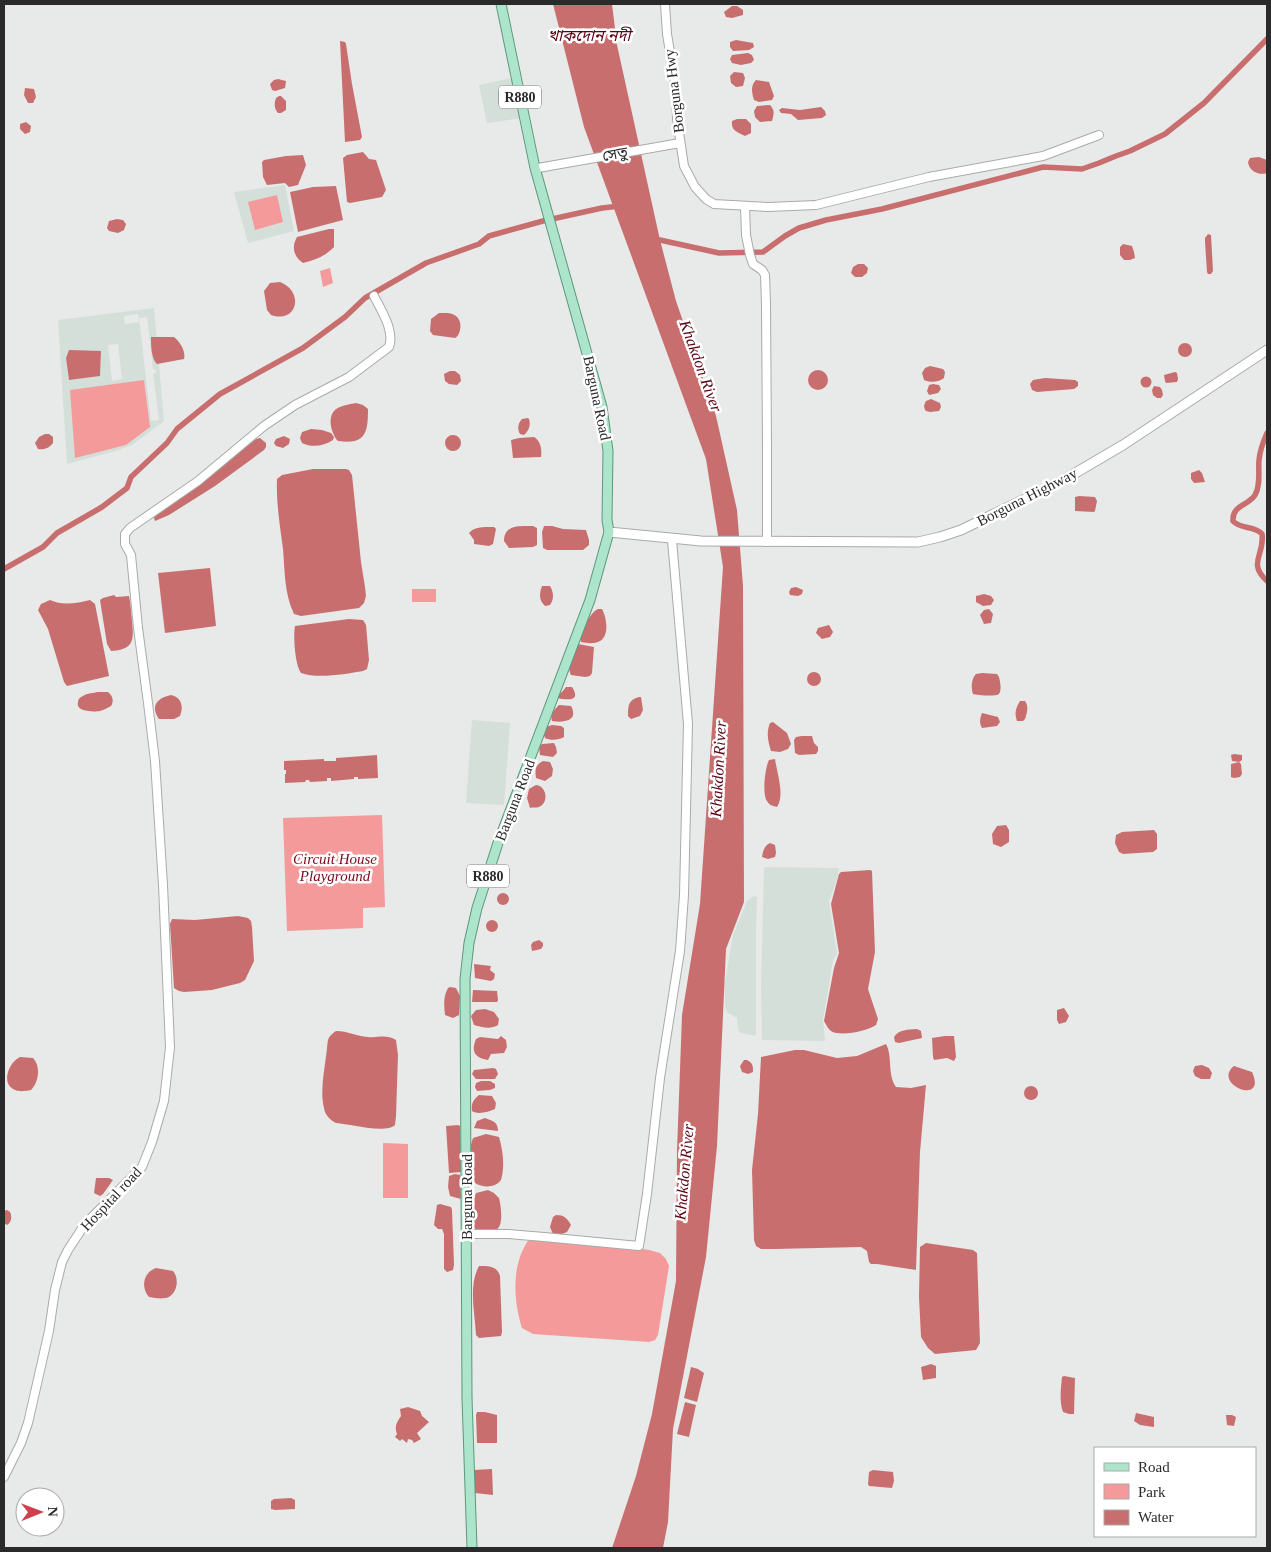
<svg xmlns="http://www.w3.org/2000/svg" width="1271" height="1552" viewBox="0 0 1271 1552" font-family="'Times New Roman','Noto Sans Bengali',serif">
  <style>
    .built { fill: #d4dfd9; fill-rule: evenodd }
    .green { fill: #f59a9a }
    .water { fill: #c96e6f }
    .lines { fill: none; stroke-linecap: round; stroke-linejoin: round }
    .canal { stroke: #c96e6f; stroke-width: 5.5 }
    .tertiary-casing { stroke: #a8aba9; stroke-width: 10 }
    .secondary-casing { stroke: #a8aba9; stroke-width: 11 }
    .primary-casing { stroke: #5b987d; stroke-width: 11 }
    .tertiary { stroke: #fff; stroke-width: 8 }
    .secondary { stroke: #fff; stroke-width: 9 }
    .primary { stroke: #ade5cc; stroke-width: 9 }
    .labels { text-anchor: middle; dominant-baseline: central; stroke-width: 5; stroke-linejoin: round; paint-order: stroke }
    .shield { fill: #fff; stroke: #696a69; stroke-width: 1 }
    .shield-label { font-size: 14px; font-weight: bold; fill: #292a29 }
    .street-label { font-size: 15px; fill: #292a29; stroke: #fff }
    .park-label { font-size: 15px; font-style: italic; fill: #7d081e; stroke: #fff }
    .water-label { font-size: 16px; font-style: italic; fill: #590212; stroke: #fff }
  </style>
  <rect width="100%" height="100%" fill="#e7eae8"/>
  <path class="built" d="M520,76L528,117L487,123L479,85Z
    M285,185L294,231L248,243L234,192Z
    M154,308L164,421L132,445L119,450L67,464L58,320ZM138,314L139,322L125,324L124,316ZM147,317L153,369H155L156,373H153L159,420L151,421L139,318ZM118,344L122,379L112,381L108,345ZM69,351H101L100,376L69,380L66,358Z
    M472,720L510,723L504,805L466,803Z
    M764,867L839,868L837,879L829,901L837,954L833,960L823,1020L825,1041L762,1040L761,986Z
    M754,896L757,897L756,932V1036L741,1033L738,1030L737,1018L728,1013L726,1010L725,1005V983L733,935L747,901Z"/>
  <path class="green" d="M277,195L283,222L255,230L248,202Z
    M330,268L333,283L323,287L320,271Z
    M144,380L150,427L126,445L75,458L70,390Z
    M412,589H436V602H412Z
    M382,815L385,907L363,908V928L287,931L283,818Z
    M383,1143L408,1144V1198H383Z
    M530,1238L607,1243L649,1250L660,1253L666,1259L669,1266L658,1335L655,1340L649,1342L533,1334L522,1328C513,1299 511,1263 530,1238Z"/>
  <path class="water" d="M553,4H612L617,45L660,240L676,301L716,416L737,510L743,586L744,902L726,949L717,1146L706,1257L673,1429L668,1522L663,1548H612L636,1476L652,1414L676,1281L677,1151L682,1015L700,904L723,567L706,459L584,127Z
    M732,6H737L743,10V15L732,18L726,17L724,12Z
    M736,40L753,43L754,47L749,50L733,51L730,47V42Z
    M340,41L345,42L346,44L352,84L362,137L360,140L345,142Z
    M748,53L752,55L754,60L751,63L741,65L732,63L730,59L732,55Z
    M734,72L743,73L745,78L743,86L736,87L731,83L730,76Z
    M278,79L286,81L285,88L275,91L272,90L270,84L274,80Z
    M756,80L769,82L774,96L772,100L759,102L754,100C752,93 750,86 756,80Z
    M25,88L34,89L36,97L33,103H28L24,95Z
    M279,96H281L286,101V110L281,113H278C274,109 274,103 276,98Z
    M770,105C775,110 774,114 772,121L760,122L755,117L754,111L757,106Z
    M821,107L825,111L826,115L822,118L798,120L791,114L781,113L779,110L782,108L800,110Z
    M737,119H746L751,124V133L745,136C737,132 731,131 732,121Z
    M26,122L31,126L30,132L25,134L20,129V124Z
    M363,152L369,159L376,160L386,190L382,197L350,203L347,202L343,158L347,155Z
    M303,155L306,165L298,185L289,187L285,183L267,185L263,177L262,162L264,160L286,156Z
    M1259,157L1267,160V173C1259,176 1249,171 1248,162L1250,158Z
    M336,186L343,220L298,232L290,192L313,187Z
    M117,219L123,220L126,224L124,230L118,233L109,231L107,228L109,221Z
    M329,229H334V247C325,256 316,260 303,263C294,257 291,247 297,237Z
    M1208,234L1211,235L1213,271L1211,274H1208L1207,272L1205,242V238Z
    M1123,244L1132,246L1134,252L1135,258L1130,260H1124L1120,255V247Z
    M858,264H864L868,268L867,273L862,277H855L851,273L853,267Z
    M280,282C305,292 297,324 271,315L267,310L264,291L270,283Z
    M439,313C445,313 451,312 456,316C463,321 461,335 455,338L433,335L430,331L431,319Z
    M151,337H174C180,342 186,351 184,359L157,364C151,358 151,345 151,337Z
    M1178 350a7 7 0 1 1 14 0a7 7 0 1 1-14 0Z
    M69,350L101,351L100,376L69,380L66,358Z
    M930,366L943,369L945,372L944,378C940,382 930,383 924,380L922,373L925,368Z
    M808 380a10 10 0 1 1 20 0a10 10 0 1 1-20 0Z
    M450,371H455L460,375L461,381L457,385L449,384L445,381L444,374Z
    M1175,372L1177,373L1178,379L1177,382L1166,383L1165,381L1164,375Z
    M1140.5 382a5.5 5.5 0 1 1 11 0a5.5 5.5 0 1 1-11 0Z
    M1045,378L1075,380L1078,382V386L1074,389L1037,392L1032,390L1030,384L1033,380Z
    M933,384L939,385L941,389L938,393L929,395L927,391L929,385Z
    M1154,386L1160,387L1162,390L1163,395L1161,398H1157L1153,395L1152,390Z
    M931,399L940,403L941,407L939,411L930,412L926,411C923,407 924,405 926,401Z
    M356,403L363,405L368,409C368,432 366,445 338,441C332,435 327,419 334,411C338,406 350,404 356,403Z
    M528,418L529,419C531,425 529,431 524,435L520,434C517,429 518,423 522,419Z
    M311,429L322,430L331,433L334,437L333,440C324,446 312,448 302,443L300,438L302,432Z
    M45,434H49L53,437V443C49,448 45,450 38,449L35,443L39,437Z
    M445 443a8 8 0 1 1 16 0a8 8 0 1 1-16 0Z
    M284,436L290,439L289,444L283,448L276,446L274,443L276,439Z
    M534,437C541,441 542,450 541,457L513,458L511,440L519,438Z
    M260,438L266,443V447L264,450L215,486L169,515L155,521L154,518L156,514L253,440Z
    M313,469H346L349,470L352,475L361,562L365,587L366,596L364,603L359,608L301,616L294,614C284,593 285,571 283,549C280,526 276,503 277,479L282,475Z
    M1199,470L1202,473L1205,482L1194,483L1191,479V473Z
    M1079,496L1095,497L1097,501L1095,511L1094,512L1075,511V497Z
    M533,526L537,528V545L533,547L509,548L504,541C504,524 520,526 533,526Z
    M544,526H552L563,529L586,530L589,540V545L583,550H547L543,548L542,532Z
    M494,527L496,529L493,544L489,546L474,544V540L469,533C475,526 485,527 494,527Z
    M210,568L216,626L165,633L158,573Z
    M542,586H550C554,593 554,599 550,605L545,606C539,601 539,594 542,586Z
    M796,587L803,590L802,594L798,596L790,595L789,592L791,588Z
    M984,594L991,596L994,600L991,605L983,606L976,602V596Z
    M114,595L116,597L129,596C131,605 131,613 132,621C134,640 134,650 111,651L107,644L100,600L103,598Z
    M50,600C62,606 78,603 90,600L95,604L109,676L67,686L64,682L48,629L38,610L41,604Z
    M598,609H602C607,618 610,638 598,642C592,644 587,643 581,642C579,634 590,612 598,609Z
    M989,609L993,614L991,623L984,624L980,615L984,610Z
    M349,619L363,620L366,625L369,660L367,669L363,671C346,674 317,679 301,673C295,665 293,636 295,626Z
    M829,625L833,632L830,637L822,639L816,633L818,628Z
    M578,644L594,647L592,673L590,676L585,677L571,675C566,666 574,654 578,644Z
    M807 679a7 7 0 1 1 14 0a7 7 0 1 1-14 0Z
    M982,673L997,674L999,677C1000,681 1002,690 999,694C995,697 977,695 973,694C971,688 971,679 976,674Z
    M566,687H572C582,702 566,700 557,698L559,694L562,692Z
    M98,692H108C113,696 114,701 111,706C107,708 104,710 100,711C94,712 75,712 78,702C78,699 80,697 83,696C87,693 94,693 98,692Z
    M171,695C181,697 184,706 180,716L174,719H159C150,706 157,698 171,695Z
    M639,697H641L643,710L640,716L631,719L628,716C628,706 628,700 639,697Z
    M1020,701H1025C1029,706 1027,713 1025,719L1023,721H1017C1014,712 1016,708 1020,701Z
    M559,705L571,706C579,721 564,723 552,721C550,714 554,710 559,705Z
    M982,713L998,717L1000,722L997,726L982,728C979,723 980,718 982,713Z
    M773,722L787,733L791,744L788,749L780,752L771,751C768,741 766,733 770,723Z
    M552,725L561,726L564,728V737C559,740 550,741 545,738L543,732L546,727Z
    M802,736H812L814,743L818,747V751L816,754L799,755L795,753L794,740L796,737Z
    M554,743L556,747L557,753L553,757L540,755L539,747L542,744Z
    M1234,754L1242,755V760L1239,762L1241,764L1242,774L1240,777L1234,778L1231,777V764L1239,762L1232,761L1231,755Z
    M377,755L378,778L358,779V777H354V779L331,781V778H327V781L310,782L309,780H306L305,782L285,783V774H286V770H284V761L324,759V761H336V758Z
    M775,759C777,773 785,795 777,807C773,806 769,805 767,801C762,794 765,768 769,760Z
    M543,761L550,762L553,769L552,776L545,781L536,778C535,770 535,765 543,761Z
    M536,785C547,786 549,803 539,807C537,808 532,807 530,808L527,798L529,789Z
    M1006,825L1009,830V842L1001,847L993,844L992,834L997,826Z
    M1154,830L1157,834V849L1153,852L1123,854L1119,852L1115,843L1116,835L1122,832Z
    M770,843L775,845L776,853L775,857L768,859L762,857C763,851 764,846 770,843Z
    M870,870L872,871L875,952L868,989L878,1019L876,1025C868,1031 840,1037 831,1031C828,1029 826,1024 824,1021L834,968L839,953L831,904L839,874L841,872Z
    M497 899a6 6 0 1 1 12 0a6 6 0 1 1-12 0Z
    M238,916L248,918L251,921L252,927L254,961L245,980L240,983L212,990L184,992L179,991L174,988L170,924L172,919L195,920Z
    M486 926a6 6 0 1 1 12 0a6 6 0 1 1-12 0Z
    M539,940L543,943V946L541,949L532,951L531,945L533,942Z
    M474,964L491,966L490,970L495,974L494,979L491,981L475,978Z
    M450,987L456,988L460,996L459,1015L453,1018L445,1015C444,1005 443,997 448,988Z
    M473,990L497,991L498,1000L497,1002H472Z
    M1064,1008L1069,1016L1066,1022L1059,1024L1057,1020V1010Z
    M485,1009L494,1012L499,1019L498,1025C490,1030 482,1027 474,1025L471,1016L476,1010Z
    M917,1029L921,1031L922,1038L899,1043L895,1042L894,1037C899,1029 908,1030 917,1029Z
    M336,1031C348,1031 356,1036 368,1037C379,1038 386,1034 396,1040L398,1055L396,1116L395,1125C385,1134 350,1124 336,1123C330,1120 325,1115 324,1108C320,1092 324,1073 326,1056C327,1051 327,1045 328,1040C329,1036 332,1034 336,1031Z
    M501,1036L506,1040L507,1047L504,1053L491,1054L488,1060C474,1058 471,1051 476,1039L480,1037L498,1039Z
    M945,1036H954L956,1057L954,1061L947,1058L934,1060L933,1057L932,1038Z
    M886,1044C893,1057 887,1074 896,1087L911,1088L926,1085L920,1152L916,1270L877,1264H871L869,1262L867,1251L861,1247L775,1249H761L756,1246L754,1240L752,1170L758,1114L761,1057L795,1050H804L837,1058L857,1056Z
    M20,1057L33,1058C41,1066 39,1082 31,1090C26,1091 19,1092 15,1090C0,1084 9,1062 20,1057Z
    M744,1060H747C753,1063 753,1066 753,1072L748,1074L742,1072L740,1066Z
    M1202,1065L1209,1068L1212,1073L1210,1079H1201L1195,1076L1193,1071L1195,1066Z
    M1234,1066L1252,1072C1268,1107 1211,1084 1234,1066Z
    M493,1068L496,1069L498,1074L495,1079H476L472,1074L474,1070Z
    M481,1081H490L495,1084V1088L490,1090L477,1091L475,1087L476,1083Z
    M1024 1093a7 7 0 1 1 14 0a7 7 0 1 1-14 0Z
    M479,1095L492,1096L496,1103L495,1109C488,1112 478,1115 472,1111C471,1104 473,1100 479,1095Z
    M485,1118C492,1121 498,1121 498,1131L474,1128L477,1121Z
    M458,1125L460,1126L461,1172L449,1173L446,1126Z
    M486,1134L499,1137C503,1151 505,1166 501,1180C495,1188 483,1188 475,1183L473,1180L469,1151L473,1138Z
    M455,1174L460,1175L461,1199L450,1196L448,1187L449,1176Z
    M96,1178H109L113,1180L103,1194L100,1196L94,1193Z
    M488,1190L494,1193L499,1198C501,1206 504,1226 496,1230C494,1231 489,1231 487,1231C481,1231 477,1231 472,1226L471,1207L476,1193Z
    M440,1204L451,1207L452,1210L454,1265L453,1270L447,1272L444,1269V1234L442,1229H438L434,1225L437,1205Z
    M7,1210L10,1212C12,1216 12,1222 7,1225L4,1223V1211Z
    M556,1215C564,1215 567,1218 571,1225L567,1232L557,1236L553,1234L550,1227L553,1217Z
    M926,1243L973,1250L977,1253L980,1343L976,1350L935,1354L928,1348L921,1337L919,1297L920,1247Z
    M479,1266C489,1266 497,1266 500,1276L502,1332L501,1336L479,1338L476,1335C475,1313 468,1286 479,1266Z
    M156,1268L173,1271C180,1279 177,1295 166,1298C160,1299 155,1298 149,1297C140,1287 144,1272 156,1268Z
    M931,1364L936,1366V1378L923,1380L921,1367Z
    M691,1367L698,1369L704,1373L697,1402L684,1398Z
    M1064,1376L1075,1378L1074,1414H1069L1063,1412C1059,1401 1061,1388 1062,1377Z
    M685,1402L696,1405L689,1437L677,1434Z
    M408,1407L420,1411L422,1416L429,1422L417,1433L421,1439L414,1443L412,1440L408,1439L407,1443L402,1439L400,1441L395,1437L397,1434C394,1426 397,1422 401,1416L400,1409Z
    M477,1412H485L497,1415V1443H477L476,1415Z
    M1136,1413L1154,1417V1427L1140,1425L1134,1421Z
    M1226,1415H1232L1236,1417L1234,1426L1227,1425Z
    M492,1469L493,1495L475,1493L474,1470Z
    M873,1470L893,1472L894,1481L892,1488L869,1486L868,1484L869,1472Z
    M291,1498L295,1500V1509L275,1510L271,1509V1501L274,1499Z"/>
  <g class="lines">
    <path class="canal" d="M660,240L719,253L763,252L785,236L799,228L826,220L882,209L1043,167L1082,169L1099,163L1116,156L1130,151L1165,134L1204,103L1267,39
      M1267,433C1263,442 1260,450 1259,460C1258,471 1261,485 1255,495C1248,506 1232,505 1233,521C1241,530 1254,525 1262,534C1265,555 1247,563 1267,581
      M4,569L43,547L57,533L102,507L127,488L131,477L167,443L177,429L220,394L303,348L345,317L365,298L426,263L479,244L489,236L543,221L602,208L620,206"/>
    <g class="tertiary-casing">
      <path id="tertiary" d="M665,4L667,34L676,89L677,119L684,166L695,187L706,199L714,204L768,207L816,205L929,177L1043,156L1099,135
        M538,168L680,143
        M745,206L746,235L750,255L753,264L762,270L765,275L766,304L767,447V542
        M467,1234H508L544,1237L639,1246L647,1194L660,1078L680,951L684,895L688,724L672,540
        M4,1477L21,1443L28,1423L49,1331L55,1290L62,1262L68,1250L85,1224L142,1167L152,1142L164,1101L170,1047L163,885L155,761L148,703L138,628L131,555L125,544V534L130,528L198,481L264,426L295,405L349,377L389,347C395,331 381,310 374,296"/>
    </g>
    <g class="secondary-casing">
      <path id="secondary" d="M609,532L701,541L918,542L940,537L961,530L1060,482L1123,445L1267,350"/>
    </g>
    <g class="primary-casing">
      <path id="primary" d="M472,1548L467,1398L465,979L469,943L477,908L498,843L590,600L609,532L607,520L608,451L602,407L535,168L501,4"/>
    </g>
    <use href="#tertiary" class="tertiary"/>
    <use href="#secondary" class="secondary"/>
    <use href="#primary" class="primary"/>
  </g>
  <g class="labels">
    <g class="shield">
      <rect x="499" y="85.5" width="42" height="23" rx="4"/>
      <rect x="467" y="864.5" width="42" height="23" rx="4"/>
    </g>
    <g class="shield-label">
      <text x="520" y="97">R880</text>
      <text x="488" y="876">R880</text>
    </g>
    <g class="street-label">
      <text transform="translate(674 91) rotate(-97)">Borguna Hwy</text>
      <text transform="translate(615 154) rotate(-10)">সেতু</text>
      <text transform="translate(597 398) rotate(78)">Barguna Road</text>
      <text transform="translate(1027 497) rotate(-27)">Borguna Highway</text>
      <text transform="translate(515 800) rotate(-69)">Barguna Road</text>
      <text transform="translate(467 1197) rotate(-90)">Barguna Road</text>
      <text transform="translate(111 1199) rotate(-47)">Hospital road</text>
    </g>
    <g class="park-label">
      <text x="335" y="859">Circuit House<tspan x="335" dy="17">Playground</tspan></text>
    </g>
    <g class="water-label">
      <text x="589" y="35">খাকদোন নদী</text>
      <text transform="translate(701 366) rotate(70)">Khakdon River</text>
      <text transform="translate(718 769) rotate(-87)">Khakdon River</text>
      <text transform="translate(684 1172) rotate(-85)">Khakdon River</text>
    </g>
  </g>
  <rect width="1271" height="1552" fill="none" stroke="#292a29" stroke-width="10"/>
  <rect x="1094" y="1447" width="162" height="90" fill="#ffffff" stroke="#a9aaa9"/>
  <rect x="1104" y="1463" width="25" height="8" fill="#ade5cc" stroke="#a9aaa9"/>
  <text x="1138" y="1472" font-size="15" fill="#292a29">Road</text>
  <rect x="1104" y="1484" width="25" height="15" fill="#f59a9a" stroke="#a9aaa9"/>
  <text x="1138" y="1497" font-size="15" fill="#292a29">Park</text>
  <rect x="1104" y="1510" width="25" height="15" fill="#c96e6f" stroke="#a9aaa9"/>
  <text x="1138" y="1522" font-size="15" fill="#292a29">Water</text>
  <g transform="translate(40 1512) rotate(89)"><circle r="24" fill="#ffffff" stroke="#a9aaa9"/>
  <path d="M0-4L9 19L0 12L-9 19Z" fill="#cf3f4c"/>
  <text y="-8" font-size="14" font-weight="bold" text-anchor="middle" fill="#292a29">N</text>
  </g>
</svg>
